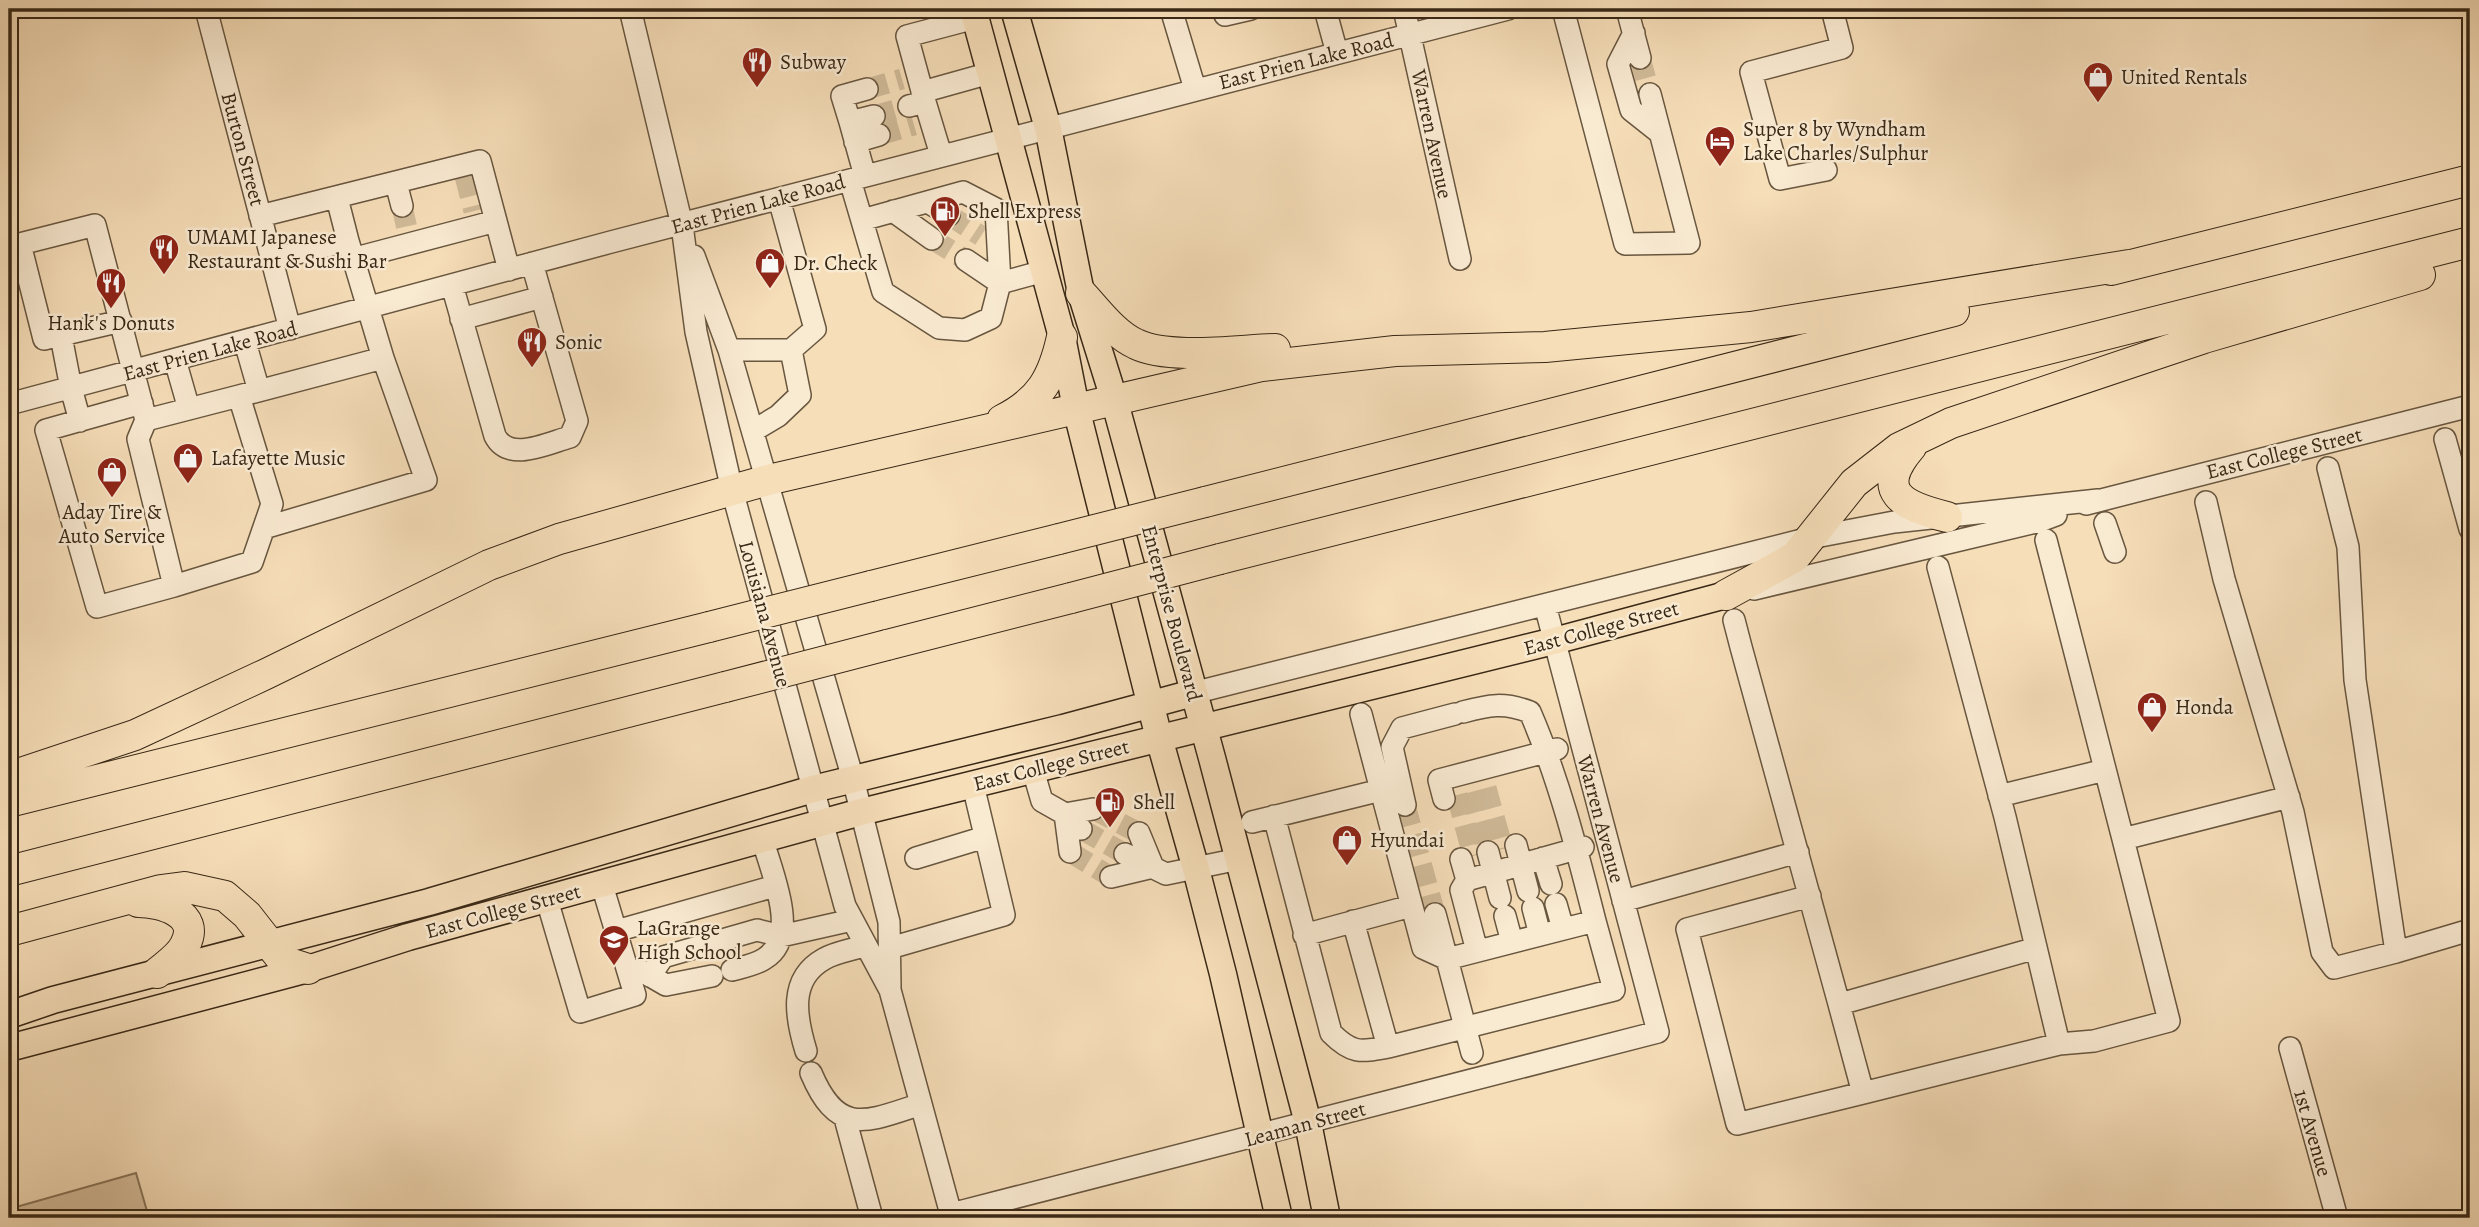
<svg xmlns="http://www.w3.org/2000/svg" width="2479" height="1227" viewBox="0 0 2479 1227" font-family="Alegreya,serif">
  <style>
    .green { fill: #d6bf9d; stroke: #88745a; stroke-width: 2 }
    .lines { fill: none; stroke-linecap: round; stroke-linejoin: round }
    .minor-tunnel { stroke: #d0ba98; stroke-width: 21; stroke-dasharray: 21 10; stroke-linecap: butt }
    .minor-casing { stroke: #68563f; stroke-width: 24 }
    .major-casing { stroke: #392816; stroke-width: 29 }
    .highway-casing { stroke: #392816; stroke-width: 32 }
    .minor { stroke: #f9ead2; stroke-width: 21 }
    .major { stroke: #f6deb9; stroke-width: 26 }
    .highway { stroke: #f6deb9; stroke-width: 30 }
    .highway-bridge-casing { stroke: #392816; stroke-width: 32; stroke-linecap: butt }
    .highway-bridge { stroke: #f6deb9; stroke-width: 30 }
    .labels { text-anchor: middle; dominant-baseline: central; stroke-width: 5; stroke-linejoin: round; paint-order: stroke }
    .street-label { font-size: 21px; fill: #392816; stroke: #f9ead2 }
    .poi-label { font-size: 21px; fill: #392816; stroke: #f9ead2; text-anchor: start }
  </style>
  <rect width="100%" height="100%" fill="#f6deb9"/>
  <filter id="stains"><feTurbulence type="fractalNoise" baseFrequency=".00286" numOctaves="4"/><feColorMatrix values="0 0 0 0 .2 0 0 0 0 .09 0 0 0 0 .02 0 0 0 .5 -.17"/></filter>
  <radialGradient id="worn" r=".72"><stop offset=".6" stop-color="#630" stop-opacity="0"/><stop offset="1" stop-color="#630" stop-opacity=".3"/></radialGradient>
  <path class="green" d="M136,1173L149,1218H9V1209Z"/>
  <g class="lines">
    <path class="minor-tunnel" d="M1640,58L1650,94
      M867,89L902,79
      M874,116L909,106
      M879,135L914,125
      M465,176L474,211
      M402,206L407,229
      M949,215L981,236
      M932,239L966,260
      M1486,788L1503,849
      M1471,792L1488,852
      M1457,795L1473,856
      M1405,805L1435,914
      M1093,809L1139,833
      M1081,829L1125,854
      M1070,852L1111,877"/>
    <g class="minor-casing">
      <path id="minor" d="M206,9L290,329
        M630,9L682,225L696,332L732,490L845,906L890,990L952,1218
        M1171,9L1195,89
        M1325,9L1337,53
        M1404,9L1460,259
        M1563,9L1625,244L1689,243L1650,94
        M1627,9L1640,58
        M1225,15L1251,9
        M1634,33L1618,64L1631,110L1660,133
        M922,92L990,73
        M925,102L907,36L975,18
        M909,106L925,102L941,155
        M850,122L842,96L867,89
        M855,142L879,135
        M1826,170L1780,179L1751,72L1842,48L1832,9
        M865,176L850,122L874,116
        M850,180L883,292L939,328L965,330L991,318L1000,283L1044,271
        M396,183L402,206
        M779,199L815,329L791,350
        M928,202L949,215
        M893,211L932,239
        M260,216L480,161L509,270
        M862,220L963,192L996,209L1000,283
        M694,256L729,350L853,779L889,922L890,987
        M272,259L348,241L337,198
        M352,259L496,221
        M966,260L1000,283
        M452,285L495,436C509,463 548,443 570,437L577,421L532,263
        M461,319L542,297
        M121,321L44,339L20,244L95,225L146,420L138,439L174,586L252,562L272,504L239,396L146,420
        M61,336L71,388L80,421
        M245,342L259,391
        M729,350H791L800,395L778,416L753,431
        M175,360L189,409
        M239,396L383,358L348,241
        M142,403L46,430L97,607L174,586
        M9,404L611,242L1508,9
        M2445,439L2470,529
        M2206,502L2224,579L2293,812L2322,952L2334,968L2396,952L2355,680L2348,547L2328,468
        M2086,504L2470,406
        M2105,523L2115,552
        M264,528L426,480L383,358
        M2046,540L2123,839L2289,797
        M1754,589L2040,521L2056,515
        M1734,620L1741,647C1782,795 1823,944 1863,1093L1737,1124L1687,929L1810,896
        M1193,693L1810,538L1894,522L2098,500
        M1033,770L1042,801L1065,814L1081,829
        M1381,790L1423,948L1447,959L1595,921C1577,850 1559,779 1530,712C1504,702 1489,705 1463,712
        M1999,796L2105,770
        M1444,799L1439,780L1557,749
        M1405,805L1392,747L1402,728L1455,714
        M1274,816L1331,1033C1352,1054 1360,1052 1388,1047L1614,990L1595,921
        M1252,822L1381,790L1361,714
        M1516,845L1528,891
        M1070,852L1065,814L1093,809
        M1488,852L1500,898
        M1125,854L1166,874L1239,859
        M916,858L985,837
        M1543,858L1551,884
        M1461,859L1467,880
        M1111,877L1153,867L1139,833
        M547,900L580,1012L635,995L602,885
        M1623,901L1798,852
        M1556,904L1563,929
        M1533,908L1540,935
        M1435,914L1472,1053
        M1505,916L1512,942
        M1353,921L1388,1047
        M616,931L775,886
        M1304,935L1411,906
        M890,948L1004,915L973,785
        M1477,951L1461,890L1467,880L1583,847
        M2396,952L2470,930
        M640,970L666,985L712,976
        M732,970C742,967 755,965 764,959C801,937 772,874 763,841
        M650,976L663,957L757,930L781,936L852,920
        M1840,1004L2036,948
        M2059,1044L2094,1041L2169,1021L2123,839
        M2290,1048L2337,1218
        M806,1051C796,1018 788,979 824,959C836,952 853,950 866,945
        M811,1073C838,1137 866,1122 921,1104
        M1863,1093L2059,1044L2005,817L1938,567
        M845,1118L872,1218
        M951,1214L1658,1032L1545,605"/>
    </g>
    <g class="major-casing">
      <path id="major" d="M973,9L1062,337L1076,408L1159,738L1196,869L1223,974L1279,1218
        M1014,9L1048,128L1081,293L1114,399L1212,758L1308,1123L1327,1218
        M9,1015L53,1000L429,902L813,789L1063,728L1193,693
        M9,1048L308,969L408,937L861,812L1554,641L1726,595"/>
    </g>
    <g class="highway-casing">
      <path id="highway" d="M2111,270L2470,180
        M1081,293C1097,310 1114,334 1136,344C1169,360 1238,350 1275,349
        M1002,420C1040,401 1053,378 1062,337
        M1911,447C1873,492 1902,506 1947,517
        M1205,502L1954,311
        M1220,559L2470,242
        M871,586L1059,539
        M1726,595L1795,557L1854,483L1899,448L1951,423L2204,338L2420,275
        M887,645L1071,598
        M9,777L135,735L266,674L489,565L559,539L768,480L1262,366L1395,351L1545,347L1751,327L2129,265
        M9,802L709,627
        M9,871L725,687
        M138,902C160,902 202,913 185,945C180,956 166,965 157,973
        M9,931L161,890L184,887L225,896L247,915L283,961L308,969"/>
    </g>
    <use href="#minor" class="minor"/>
    <use href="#major" class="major"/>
    <use href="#highway" class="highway"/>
    <g class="highway-bridge-casing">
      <path id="highway-bridge" d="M1059,539L1205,502
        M1071,598L1220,559
        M709,627L871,586
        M725,687L887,645"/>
    </g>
    <use href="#highway-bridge" class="highway-bridge"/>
  </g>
  <defs>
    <g id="restaurant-pin" transform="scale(1.575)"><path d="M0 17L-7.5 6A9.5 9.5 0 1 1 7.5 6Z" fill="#8f2418" stroke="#f9ead2"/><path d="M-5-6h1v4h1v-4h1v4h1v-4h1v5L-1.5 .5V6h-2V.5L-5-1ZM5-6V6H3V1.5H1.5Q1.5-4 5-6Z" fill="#fff"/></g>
    <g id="shop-pin" transform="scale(1.575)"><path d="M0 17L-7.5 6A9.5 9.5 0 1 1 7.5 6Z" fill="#8f2418" stroke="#f9ead2"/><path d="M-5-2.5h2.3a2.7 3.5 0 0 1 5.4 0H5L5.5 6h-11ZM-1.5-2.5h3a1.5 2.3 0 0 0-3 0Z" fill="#fff"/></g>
    <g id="hotel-pin" transform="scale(1.575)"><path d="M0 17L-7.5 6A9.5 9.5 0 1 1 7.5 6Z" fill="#8f2418" stroke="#f9ead2"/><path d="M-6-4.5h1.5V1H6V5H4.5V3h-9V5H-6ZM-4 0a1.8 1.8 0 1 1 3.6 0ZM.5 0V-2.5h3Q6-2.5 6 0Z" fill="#fff"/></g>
    <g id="fuel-pin" transform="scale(1.575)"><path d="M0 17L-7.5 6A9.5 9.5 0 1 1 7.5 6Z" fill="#8f2418" stroke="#f9ead2"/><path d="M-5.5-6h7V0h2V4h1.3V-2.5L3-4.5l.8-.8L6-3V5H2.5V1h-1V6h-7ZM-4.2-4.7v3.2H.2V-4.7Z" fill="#fff"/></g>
    <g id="school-pin" transform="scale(1.575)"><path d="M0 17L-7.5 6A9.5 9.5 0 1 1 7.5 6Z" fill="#8f2418" stroke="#f9ead2"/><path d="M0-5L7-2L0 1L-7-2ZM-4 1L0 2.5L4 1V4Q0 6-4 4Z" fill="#fff"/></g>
  </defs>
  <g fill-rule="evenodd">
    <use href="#restaurant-pin" x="757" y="62"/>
    <use href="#shop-pin" x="2098" y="77"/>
    <use href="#hotel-pin" x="1720" y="141"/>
    <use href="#fuel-pin" x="945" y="211"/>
    <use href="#restaurant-pin" x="164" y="249"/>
    <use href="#shop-pin" x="770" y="263"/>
    <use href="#restaurant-pin" x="111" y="283"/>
    <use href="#restaurant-pin" x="532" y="342"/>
    <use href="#shop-pin" x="188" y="458"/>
    <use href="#shop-pin" x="112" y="472"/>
    <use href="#shop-pin" x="2152" y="707"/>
    <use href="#fuel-pin" x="1110" y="802"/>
    <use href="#shop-pin" x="1347" y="840"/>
    <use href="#school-pin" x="614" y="940"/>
  </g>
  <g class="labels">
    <g class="street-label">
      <text transform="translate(1306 61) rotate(-14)">East Prien Lake Road</text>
      <text transform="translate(1432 134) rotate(78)">Warren Avenue</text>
      <text transform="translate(243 149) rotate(75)">Burton Street</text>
      <text transform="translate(758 204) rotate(-15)">East Prien Lake Road</text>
      <text transform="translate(210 351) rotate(-15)">East Prien Lake Road</text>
      <text transform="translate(2284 453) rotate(-14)">East College Street</text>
      <text transform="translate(1172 613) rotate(75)">Enterprise Boulevard</text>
      <text transform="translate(765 614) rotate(75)">Louisiana Avenue</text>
      <text transform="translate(1601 628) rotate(-15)">East College Street</text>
      <text transform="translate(1051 765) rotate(-14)">East College Street</text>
      <text transform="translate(1601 819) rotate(75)">Warren Avenue</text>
      <text transform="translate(503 911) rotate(-15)">East College Street</text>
      <text transform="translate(1305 1124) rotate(-15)">Leaman Street</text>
      <text transform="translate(2313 1133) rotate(74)">1st Avenue</text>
    </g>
    <g class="poi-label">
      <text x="780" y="62">Subway</text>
      <text x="2121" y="77">United Rentals</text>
      <text x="1743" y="129">Super 8 by Wyndham<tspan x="1743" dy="24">Lake Charles/Sulphur</tspan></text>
      <text x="968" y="211">Shell Express</text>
      <text x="187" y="237">UMAMI Japanese<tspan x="187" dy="24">Restaurant &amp; Sushi Bar</tspan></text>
      <text x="793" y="263">Dr. Check</text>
      <text x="111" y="323" text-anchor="middle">Hank's Donuts</text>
      <text x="555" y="342">Sonic</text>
      <text x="211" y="458">Lafayette Music</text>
      <text x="112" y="512" text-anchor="middle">Aday Tire &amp;<tspan x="112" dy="24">Auto Service</tspan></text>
      <text x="2175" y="707">Honda</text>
      <text x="1133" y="802">Shell</text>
      <text x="1370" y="840">Hyundai</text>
      <text x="637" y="928">LaGrange<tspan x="637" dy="24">High School</tspan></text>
    </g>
  </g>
  <rect width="2479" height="1227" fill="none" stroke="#f6deb9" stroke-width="35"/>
  <rect x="10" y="10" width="2458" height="1206" fill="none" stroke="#392816" stroke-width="3.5"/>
  <rect x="18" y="18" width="2444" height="1192" fill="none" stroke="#392816" stroke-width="2"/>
  <rect width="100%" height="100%" filter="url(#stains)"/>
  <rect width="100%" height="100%" fill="url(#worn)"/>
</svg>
